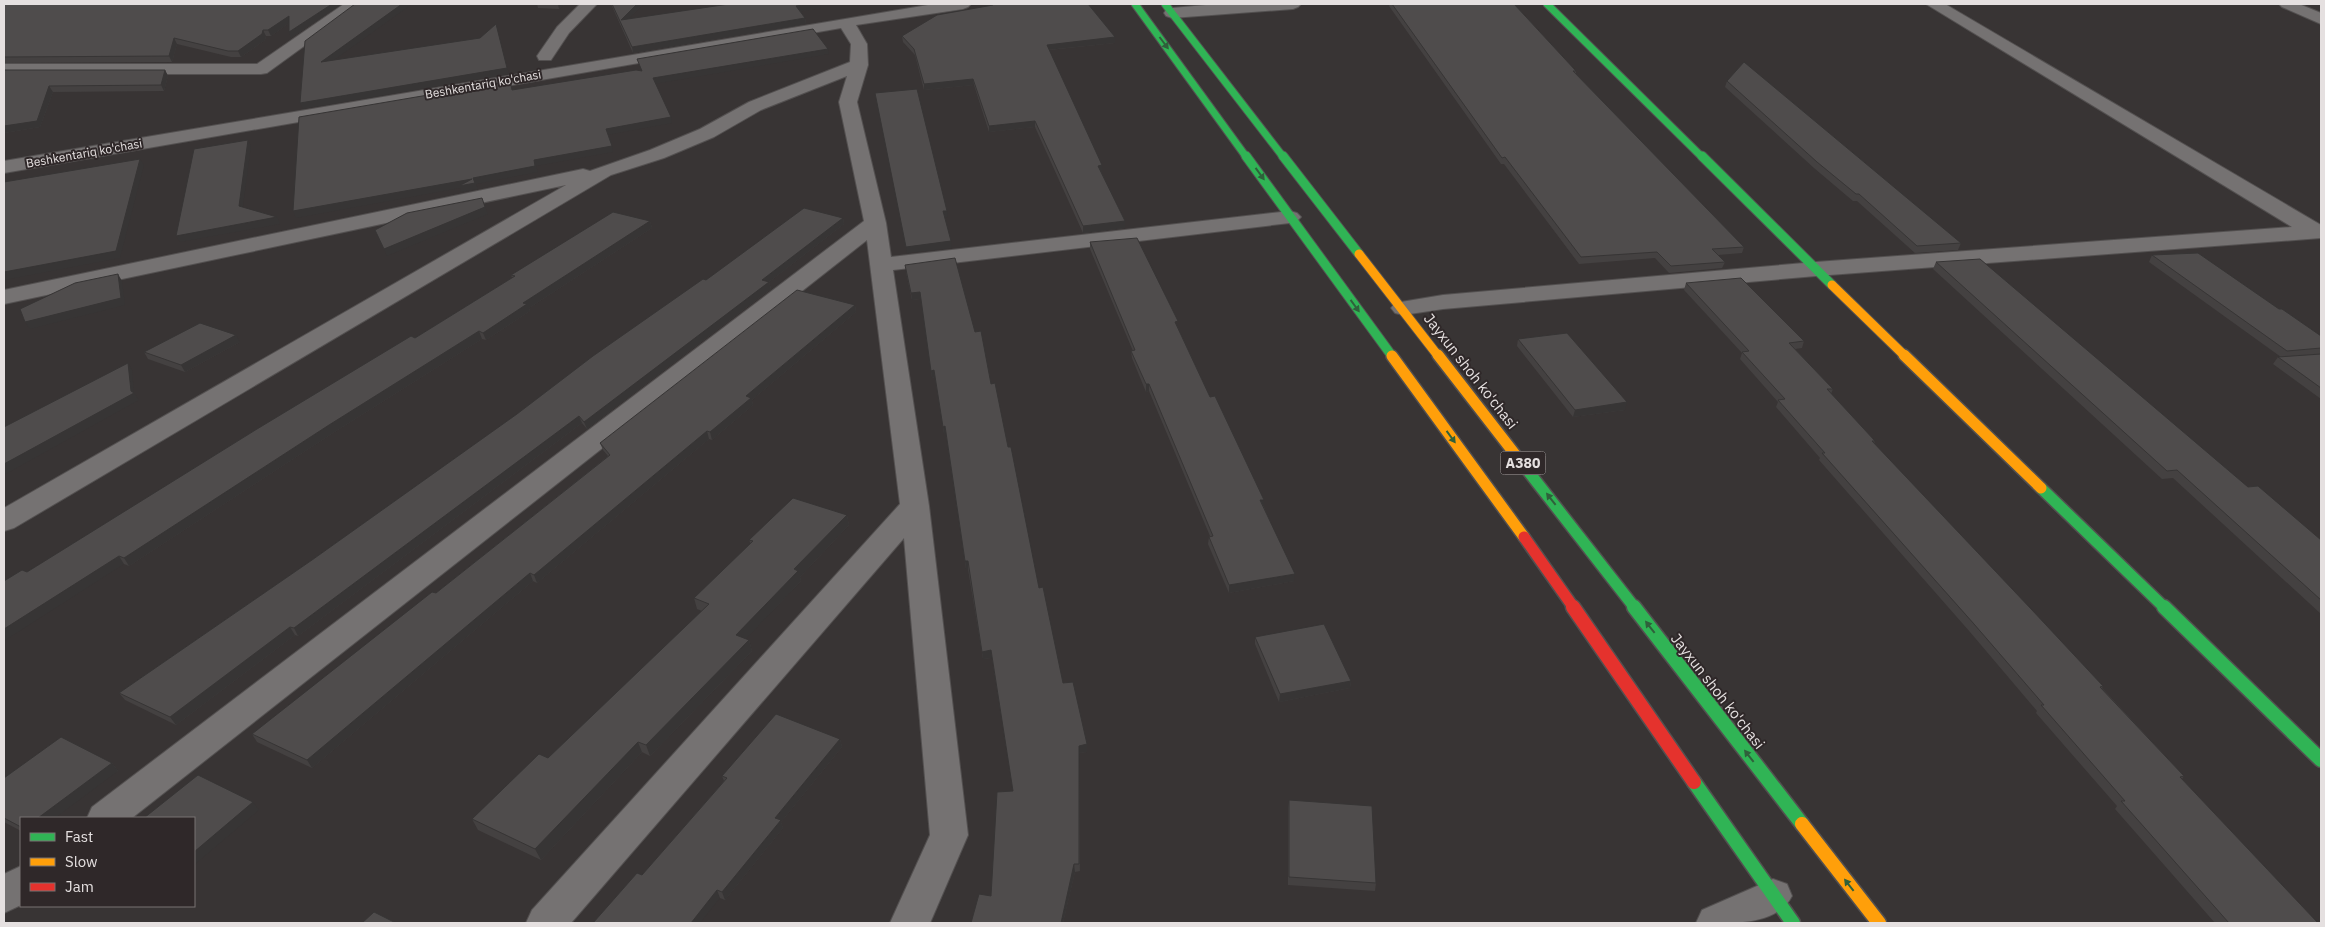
<svg xmlns="http://www.w3.org/2000/svg" width="2325" height="927" viewBox="0 0 2325 927" font-family="'IBM Plex Sans',sans-serif">
  <style>
    .lines { fill: none; stroke-linecap: round; stroke-linejoin: round }
    .street-casing { stroke: #535050; stroke-width: 2 }
    .fast-far3-casing { stroke: #535050; stroke-width: 9 }
    .fast-far2-casing { stroke: #535050; stroke-width: 11 }
    .fast-far1-casing { stroke: #535050; stroke-width: 14 }
    .fast-casing { stroke: #535050; stroke-width: 17 }
    .slow-far2-casing { stroke: #535050; stroke-width: 11 }
    .slow-far1-casing { stroke: #535050; stroke-width: 14 }
    .slow-casing { stroke: #535050; stroke-width: 17 }
    .jam-far1-casing { stroke: #535050; stroke-width: 14 }
    .jam-casing { stroke: #535050; stroke-width: 17 }
    .street { fill: #757272; fill-rule: evenodd }
    .fast-far3 { stroke: #30b455; stroke-width: 7 }
    .fast-far2 { stroke: #30b455; stroke-width: 9 }
    .fast-far1 { stroke: #30b455; stroke-width: 11 }
    .fast { stroke: #30b455; stroke-width: 14 }
    .slow-far2 { stroke: #ff9f0a; stroke-width: 9 }
    .slow-far1 { stroke: #ff9f0a; stroke-width: 11 }
    .slow { stroke: #ff9f0a; stroke-width: 14 }
    .jam-far1 { stroke: #e5322d; stroke-width: 11 }
    .jam { stroke: #e5322d; stroke-width: 14 }
    .wall { fill: #444141 }
    .shaded-wall { fill: #373535 }
    .building { fill: #4f4c4c; stroke: #373535 }
    .oneway { fill: #2f603b }
    .labels { text-anchor: middle; dominant-baseline: central; stroke-width: 4; stroke-linejoin: round; paint-order: stroke }
    .far-street-label { font-size: 12px; fill: #e5e0e0; stroke: #2f2829 }
    .shield { fill: #2f2829; stroke: #aea9a9; stroke-width: 1 }
    .shield-label { font-size: 14px; font-weight: bold; fill: #e5e0e0 }
    .street-label { font-size: 15px; fill: #e5e0e0; stroke: #2f2829 }
  </style>
  <rect width="100%" height="100%" fill="#383434"/>
  <g class="lines">
    <g class="street-casing">
      <path id="street" d="M344,4H362L267,73L261,74H4V64H257Z
        M580,4H597L569,33L551,60H539L537,56L557,27Z
        M934,4H971L968,7L963,9L856,25L867,44L868,65L857,102L886,223L891,257L1290,211L1297,213L1301,217L1297,221L1290,223L893,270L929,506L968,835L930,923H890L930,835L904,538L571,923H526L532,910L900,504L867,240L132,818H87L92,807L864,221L839,102L847,76L761,110L714,137L664,158L611,175L14,528L4,531V508L566,185L4,304V290L583,169L590,171L650,150L700,129L749,102L850,62L851,44L841,28L4,173V161Z
        M1217,4H1301L1298,7L1293,9L1172,18L1166,16L1164,13L1166,10L1172,8Z
        M1926,4H1945L2321,225V238L1816,276L1443,309L1403,315L1395,313L1391,308L1395,303L1443,295L1816,262L2292,227Z
        M2279,4H2299L2321,13V24L2282,7Z
        M21,866V905L4,913V874Z
        M1773,879L1787,884L1792,896C1776,927 1729,923 1696,923L1702,910Z"/>
    </g>
    <g class="fast-far3-casing">
      <path id="fast-far3" d="M1135,4L1247,158
        M1165,4L1284,158
        M1547,4L1703,158"/>
    </g>
    <g class="fast-far2-casing">
      <path id="fast-far2" d="M1246,156L1392,356
        M1283,156L1359,254
        M1702,156L1832,285"/>
    </g>
    <g class="fast-far1-casing">
      <path id="fast-far1" d="M1521,462L1635,608
        M2041,488L2165,608"/>
    </g>
    <g class="fast-casing">
      <path id="fast" d="M1634,607L1802,824
        M2164,607L2321,760
        M1694,782L1793,923"/>
    </g>
    <g class="slow-far2-casing">
      <path id="slow-far2" d="M1359,254L1439,357
        M1832,285L1906,357"/>
    </g>
    <g class="slow-far1-casing">
      <path id="slow-far1" d="M1438,355L1521,462
        M1904,355L2041,488
        M1392,356L1524,537"/>
    </g>
    <g class="slow-casing">
      <path id="slow" d="M1802,824L1879,923"/>
    </g>
    <g class="jam-far1-casing">
      <path id="jam-far1" d="M1524,537L1574,608"/>
    </g>
    <g class="jam-casing">
      <path id="jam" d="M1573,607L1694,782"/>
    </g>
    <use href="#street" class="street"/>
    <use href="#fast-far3" class="fast-far3"/>
    <use href="#fast-far2" class="fast-far2"/>
    <use href="#fast-far1" class="fast-far1"/>
    <use href="#fast" class="fast"/>
    <use href="#slow-far2" class="slow-far2"/>
    <use href="#slow-far1" class="slow-far1"/>
    <use href="#slow" class="slow"/>
    <use href="#jam-far1" class="jam-far1"/>
    <use href="#jam" class="jam"/>
  </g>
  <path class="wall" d="M4,4H342L291,38L289,23L271,36H266L265,40L241,57H231L177,44L172,62L4,63Z
    M537,4H565L559,9L538,8Z
    M611,4H643L628,19L821,8L800,11L805,18L806,24L633,53Z
    M991,4H1088L1115,37V43L1049,50L1102,172H1101L1125,221V228L1083,233L1035,127L989,132L974,85L924,90L915,55L903,42L902,36L992,6Z
    M1390,4H1514L1576,71V74L1744,247L1742,253L1718,255L1725,262L1722,268L1669,273L1655,258L1579,264L1504,164H1501L1389,6Z
    M4,70H165L168,76L164,91L53,92L40,127L4,133Z
    M1727,81L1961,243L1958,250L1915,253L1857,201H1853L1814,168L1725,87Z
    M843,218L844,224L769,282L771,289L587,429L582,423L298,636L295,635L176,725L125,700L119,693L312,560L706,280Z
    M650,221L652,228L529,308L530,311L486,340L482,339L333,433L129,566L124,564L27,572L415,338L512,278L511,275Z
    M1090,242L1178,328L1210,397L1264,500V507L1294,581L1229,593L1208,544L1209,537L1210,536L1149,391L1146,392L1132,358L1131,351H1133L1090,249Z
    M2152,255L2279,309L2321,336V399L2273,364L2278,357H2281L2149,262Z
    M1936,262L2321,540V614L2173,478L2162,479L1933,269Z
    M906,272L975,332L991,384L1008,447L1039,588L1063,683L1087,744V752L1079,753L1080,871L1075,872L1063,923H971L991,896L1013,791L992,658L983,659L968,569H966L946,434H944L935,377L932,378L921,299L912,300Z
    M1686,283L1804,341L1802,348L1795,349L1833,389L1831,394L1875,441L1874,444L2103,686L2102,688L2184,776L2182,779L2318,923H2215L2115,809L2117,806L2036,713L2037,711L1970,632L1819,460L1820,458L1776,407L1778,402L1740,359L1742,353L1684,290Z
    M855,305L856,312L752,400L753,405L712,440L709,439L537,583L533,581L312,768L257,742L252,734L436,593L608,456L603,450L600,443Z
    M1518,339L1625,410L1573,417L1517,346Z
    M240,342L185,372L148,359L144,352Z
    M847,515L849,525L800,577L801,581L745,639L749,640L752,651L650,756L642,752L541,860L478,830L472,819L548,758L702,611L697,609L694,598L751,544L749,540Z
    M1255,637L1351,681L1350,688L1279,702L1255,644Z
    M840,739L842,747L781,822L783,828L725,900L720,898L642,875L724,781L722,776Z
    M112,763L118,771L21,818V831L4,822V778Z
    M1289,800L1376,883L1375,891L1288,885V808Z"/>
  <path class="shaded-wall" d="M332,4H342L291,38L289,32Z
    M402,4H412L323,68L321,62Z
    M558,4H565L559,9Z
    M637,4H643L622,26L621,20Z
    M811,4H820L821,8L797,12L796,6Z
    M289,16L292,21L271,36L268,30Z
    M805,18L806,24L633,53L632,47Z
    M496,24L509,74L303,109L300,103L507,68Z
    M263,30L266,36L265,40L241,57L238,51Z
    M1115,37V43L1047,50V45Z
    M174,38L177,44L172,62L169,56Z
    M828,49L829,54L654,84L653,78Z
    M165,70L168,76L164,91L161,85Z
    M973,79L974,85L924,90V84Z
    M49,86L53,92L40,127L4,133V126Z
    M671,117L672,123L607,135L606,129Z
    M1035,121V127L989,132V126Z
    M248,140L251,146L242,213L239,206Z
    M612,146L613,152L536,166L538,172L476,184L478,189L461,192L460,188L296,218L293,211L534,160Z
    M140,159L144,165L120,258L4,280V272Z
    M1102,165V172H1098V166Z
    M485,207L488,214L387,256L384,249Z
    M943,211H947L948,217L944,218Z
    M277,217L280,224L180,242L176,236Z
    M843,218L844,224L769,282L771,289L587,429L584,422L762,280Z
    M650,221L652,228L529,308L530,311L486,340L483,333L523,303Z
    M1125,221V228L1083,233V226Z
    M951,241L952,248L907,253L906,247Z
    M118,274L122,281L125,305L30,329L25,322Z
    M920,292L921,299L912,300L911,293Z
    M855,305L856,312L752,400L753,405L712,440L710,432L746,396Z
    M479,331L482,339L333,433L129,566L124,558L329,425Z
    M236,335L240,342L185,372L181,365Z
    M128,363L132,370L134,393L139,400L4,475V464L131,391Z
    M934,370L935,377L932,378L931,371Z
    M1146,384H1149V391L1146,392Z
    M1627,402L1625,410L1573,417L1575,410Z
    M579,416L582,423L298,636L294,628Z
    M945,426L946,434H944L943,427Z
    M707,431L709,439L537,583L534,575Z
    M1260,500H1264V507Z
    M847,515L849,525L800,577L801,581L739,646L736,635L794,569Z
    M119,556L124,564L4,641V629Z
    M965,561H968V569H966Z
    M530,573L533,581L312,768L307,760Z
    M1295,574L1294,581L1229,593V585Z
    M290,627L295,635L176,725L170,717Z
    M749,640L752,651L650,756L646,745Z
    M991,650L992,658L983,659L982,652Z
    M1351,681L1350,688L1279,702L1280,694Z
    M840,739L842,747L781,822L783,828L725,900L722,892L775,818Z
    M638,742L642,752L541,860L535,849Z
    M1087,744V752L1079,753L1080,871L1079,746Z
    M112,763L118,771L55,818H38Z
    M253,802L259,810L194,865V852Z
    M1074,864L1075,872L1063,923H1061Z
    M717,890L720,898L700,923H691Z"/>
  <path class="building" d="M4,4H332L289,32V16L268,30H263L262,34L238,51H228L174,38L169,56L4,57Z
    M355,4H402L321,62L480,38L496,24L507,68L300,103L305,41Z
    M612,4H637L621,20L729,4H811L796,6L805,18L632,47Z
    M992,4H1088L1115,37L1047,45L1102,165L1098,166L1125,221L1083,226L1035,121L989,126L973,79L924,84L914,49L902,36L937,15L993,5Z
    M1392,4H1514L1576,71H1573L1744,247L1712,249L1725,262L1671,266L1657,252L1581,257L1505,157L1502,158Z
    M813,29L828,49L653,78L671,117L606,129L612,146L534,160L535,166L473,178L475,183L459,186L472,179L293,211L299,117L510,81L512,90L636,70L642,71L637,59Z
    M1744,62L1961,243L1917,246L1859,194H1856L1817,162L1727,81Z
    M4,70H165L161,85L49,86L37,121L4,126Z
    M917,89L947,211H943L951,241L906,247L875,93Z
    M248,140L239,206L277,217L176,236L194,149Z
    M140,159L116,251L4,272V182Z
    M482,198L485,207L384,249L375,230L407,213Z
    M804,208L843,218L762,280L769,282L584,422L579,416L294,628L290,627L170,717L119,693L312,560L517,414L593,356L703,279L706,280Z
    M613,212L650,221L523,303L527,304L483,333L479,331L329,425L124,558L119,556L4,629V581L22,570L27,572L257,429L411,336L415,338L515,276L511,275Z
    M1137,238L1178,321L1175,322L1210,397L1215,396L1264,500H1260L1295,574L1229,585L1209,537L1213,536L1149,384H1146L1131,351L1135,350L1090,242Z
    M2198,253L2279,309H2282L2321,336V348L2287,351L2152,255Z
    M955,258L975,332L981,331L991,384L995,383L1008,447H1011L1039,588L1043,587L1063,683L1073,682L1087,744L1079,746V864H1074L1061,923H971L979,894L991,896L997,792L1013,791L991,650L982,652L968,561H965L945,426L943,427L934,370L931,371L920,292L911,293L905,265Z
    M1980,259L2248,487L2258,486L2321,540V600L2177,470L2167,471L1936,262Z
    M118,274L121,298L25,322L20,309L75,283Z
    M1741,278L1804,341L1789,343L1833,389H1827L1875,441H1872L2032,610L2103,686L2100,687L2184,776L2180,777L2318,923H2229L2121,801H2125L2041,705H2044L1974,624L1822,453H1825L1778,400L1785,399L1742,352L1749,351L1686,283Z
    M797,290L855,305L746,396L751,398L710,432L707,431L534,575L530,573L307,760L252,734L432,592L436,593L610,455L600,443Z
    M200,323L236,335L181,365L144,352Z
    M1567,333L1627,402L1575,410L1518,339Z
    M2321,354V388L2278,357Z
    M128,363L131,391L134,393L4,464V427Z
    M793,498L847,515L794,569L798,571L736,635L749,640L646,745L638,742L535,849L472,819L539,754L548,758L709,604L694,598L753,541L749,540Z
    M1324,624L1351,681L1280,694L1255,637Z
    M776,714L840,739L775,818L781,820L722,892L717,890L691,923H593L637,873L642,875L727,778L722,776Z
    M61,737L112,763L38,818H21V827L4,818V778Z
    M198,775L253,802L194,852V818H144Z
    M1289,800L1372,806L1376,883L1289,877Z
    M374,912L396,923H362Z"/>
  <defs><path id="oneway-solid" d="M-6-.8H1V-3.2L6.5 0L1 3.2V.8H-6Z" transform="scale(1.25)"/></defs>
  <g class="oneway">
    <use href="#oneway-solid" transform="translate(1164 43) rotate(53)"/>
    <use href="#oneway-solid" transform="translate(1260 174) rotate(54)"/>
    <use href="#oneway-solid" transform="translate(1355 306) rotate(54)"/>
    <use href="#oneway-solid" transform="translate(1451 437) rotate(54)"/>
    <use href="#oneway-solid" transform="translate(1551 499) rotate(-128)"/>
    <use href="#oneway-solid" transform="translate(1650 627) rotate(-128)"/>
    <use href="#oneway-solid" transform="translate(1749 756) rotate(-128)"/>
    <use href="#oneway-solid" transform="translate(1849 885) rotate(-128)"/>
  </g>
  <g class="labels">
    <g class="far-street-label">
      <text transform="translate(483 84) rotate(-10)">Beshkentariq ko'chasi</text>
      <text transform="translate(84 153) rotate(-10)">Beshkentariq ko'chasi</text>
    </g>
    <rect class="shield" x="1500.5" y="451.5" width="45" height="23" rx="4"/>
    <g class="shield-label">
      <text x="1523" y="463">A380</text>
    </g>
    <g class="street-label">
      <text transform="translate(1471 371) rotate(52)">Jayxun shoh ko'chasi</text>
      <text transform="translate(1718 691) rotate(52)">Jayxun shoh ko'chasi</text>
    </g>
  </g>
  <rect width="2325" height="927" fill="none" stroke="#e5e0e0" stroke-width="10"/>
  <rect x="20" y="817" width="175" height="90" fill="#2f2829" stroke="#787272"/>
  <rect x="30" y="833" width="25" height="8" fill="#30b455" stroke="#787272"/>
  <text x="65" y="842" font-size="15" fill="#e5e0e0">Fast</text>
  <rect x="30" y="858" width="25" height="8" fill="#ff9f0a" stroke="#787272"/>
  <text x="65" y="867" font-size="15" fill="#e5e0e0">Slow</text>
  <rect x="30" y="883" width="25" height="8" fill="#e5322d" stroke="#787272"/>
  <text x="65" y="892" font-size="15" fill="#e5e0e0">Jam</text>
</svg>
